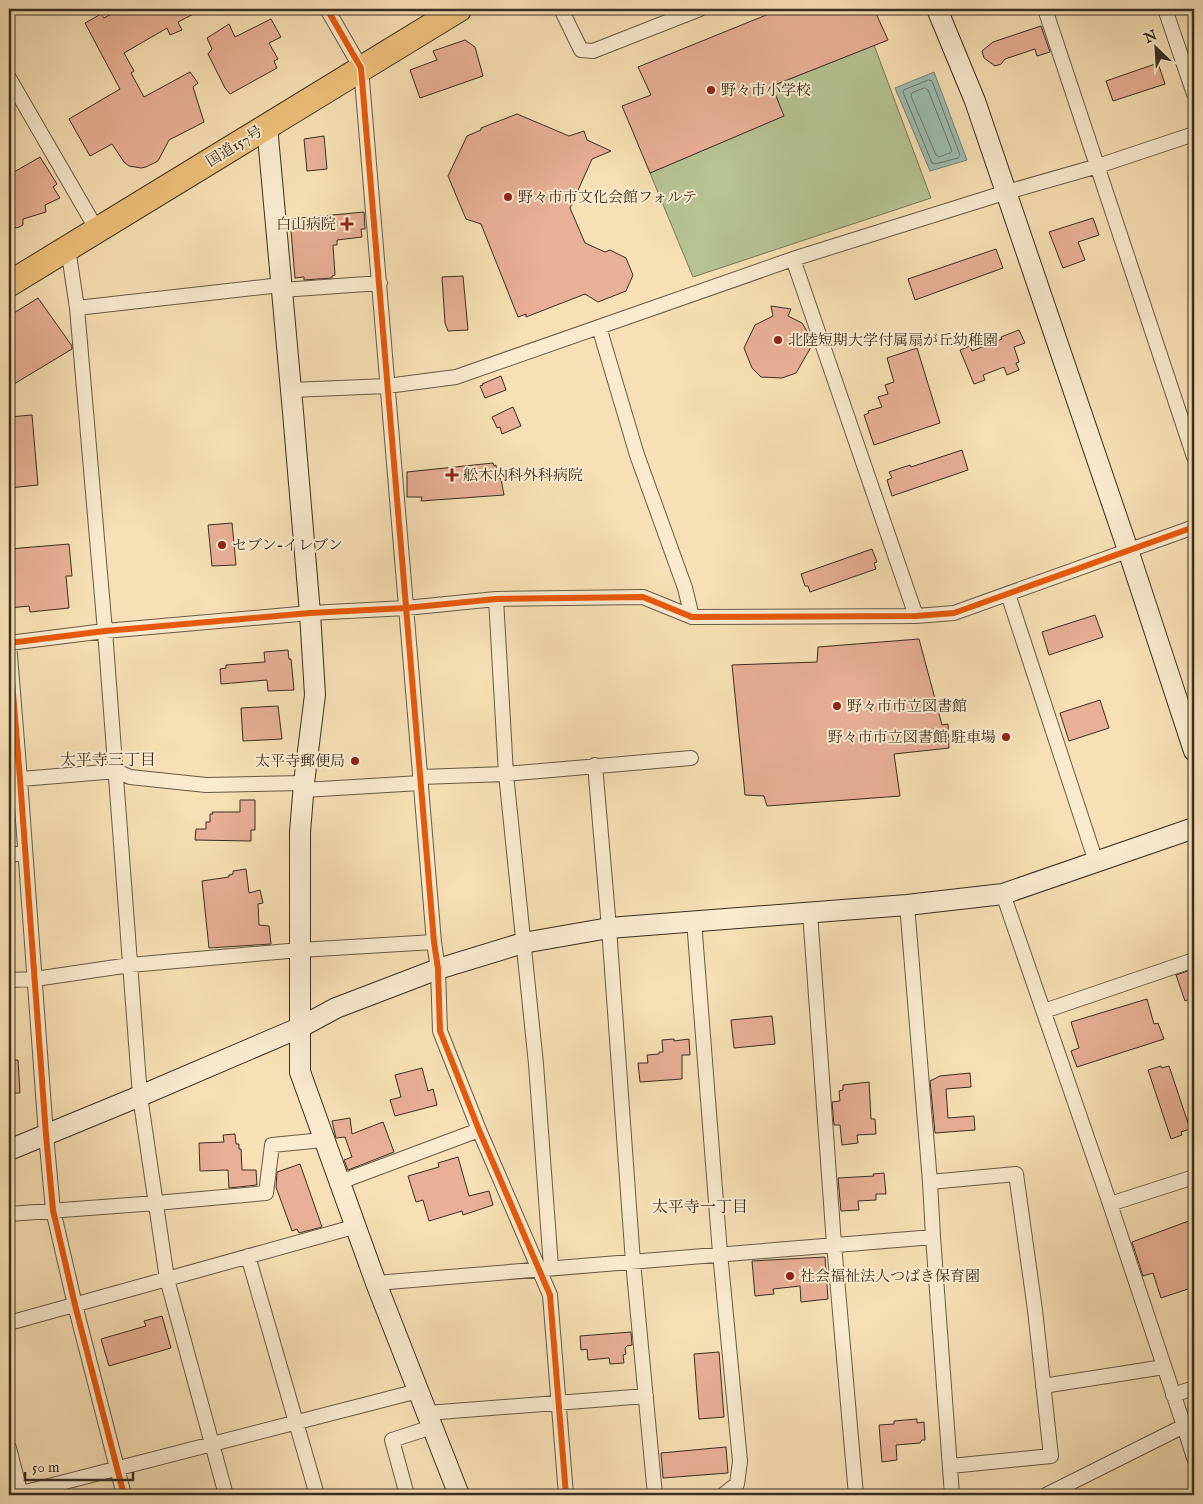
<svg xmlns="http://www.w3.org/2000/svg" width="1203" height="1504" viewBox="0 0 1203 1504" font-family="'IM FELL English','Noto Serif JP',serif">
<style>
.green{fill:#b6c392;stroke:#78785a}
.water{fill:#9dbdb1;stroke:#758477}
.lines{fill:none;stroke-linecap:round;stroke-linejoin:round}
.shore{stroke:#6c7669;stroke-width:1}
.building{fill:#e8b096;stroke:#3a2e21}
.street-casing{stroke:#695a46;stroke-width:16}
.secondary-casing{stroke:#3a2e21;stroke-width:22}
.highway-casing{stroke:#3a2e21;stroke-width:27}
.street{stroke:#faebcf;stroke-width:14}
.secondary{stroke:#faebcf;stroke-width:20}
.highway{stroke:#ecc07a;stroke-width:25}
.cycleway-casing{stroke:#faebcf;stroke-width:9}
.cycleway{stroke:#e8590c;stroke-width:6}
.poi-dot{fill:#8f2418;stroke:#faebcf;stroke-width:2}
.labels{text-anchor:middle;stroke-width:4;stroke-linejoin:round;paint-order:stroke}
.poi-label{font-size:15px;fill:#3a2e21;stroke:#faebcf;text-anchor:start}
.street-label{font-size:15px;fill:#3a2e21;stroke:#faebcf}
.neighbourhood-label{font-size:16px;fill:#3a2e21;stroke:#faebcf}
</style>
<rect width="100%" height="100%" fill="#f7e0b5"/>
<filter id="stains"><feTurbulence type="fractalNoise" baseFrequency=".004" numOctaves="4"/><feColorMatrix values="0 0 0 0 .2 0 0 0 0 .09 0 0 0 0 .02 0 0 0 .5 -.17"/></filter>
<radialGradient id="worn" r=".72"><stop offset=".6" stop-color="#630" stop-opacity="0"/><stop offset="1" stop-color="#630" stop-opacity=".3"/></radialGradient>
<path class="green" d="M874 45 931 198 693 277 650 173 783 116 772 86Z"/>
<path class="water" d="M934 72 967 160 930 171 895 88Z"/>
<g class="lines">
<path class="shore" d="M929 80 932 81 960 155 958 158 935 164 932 163 903 92 904 90Z
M925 88 928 90 952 151 950 153 939 157 936 155 911 96 912 93Z"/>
</g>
<path class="building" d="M120 9H203L178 22 182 30 170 35 167 28 124 53 134 71 131 73 144 97 190 72 198 83 193 87 204 122 169 140 158 161 146 167 141 168 129 166 124 162 112 144 90 156 69 119 120 89 85 23 101 14 104 18Z
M781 9H874L888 40 772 86 784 116 650 173 622 106 651 95 638 67Z
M271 19 281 37 269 43 278 59 274 61 277 68 230 94 225 88 208 54 212 49 207 38 229 24 235 37Z
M1041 26 1050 52 1037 56 1035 49 1005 59 1001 64 995 66 984 58 982 51 993 42Z
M465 40 475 47 483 76 420 98 410 70 437 60 433 51Z
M1158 63 1165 84 1113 101 1106 81Z
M517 114 569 136 584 131 587 140 611 151 592 159 570 208 585 243 605 252 610 250 626 258 633 275 626 291 598 302 585 294 526 317V314L518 317 481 224 466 219 448 176 467 136 481 130V128Z
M324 136 327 169 307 171 304 139Z
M40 157 57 184 53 187 60 198 45 205 46 212 23 219V225L17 228 9 225V175Z
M364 212 365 229H361L362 237 337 240V245H333L335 275 332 276V278L304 280V277L295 278 290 219Z
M1093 218 1099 235 1078 242 1085 260 1063 268 1049 232Z
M996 249 1003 268 915 300 908 279Z
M463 276 468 330 448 331 445 323 442 277Z
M38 298 72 346V349L9 387V316Z
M771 306 791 309 788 316 802 323 808 333 811 347 796 373 782 378 761 377 752 368 744 348 755 325 773 316Z
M1019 330 1025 343 1014 347 1019 362 1016 363 1019 370 1007 375 1004 367 983 375 985 380 974 384 960 350 970 346 972 351 1002 339 1001 337Z
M917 348 940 423 874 445 864 415 869 413 868 411 882 407 878 397 888 394 885 385 894 382 887 358Z
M501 376 506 390 485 398 480 386 483 385 482 384Z
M513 407 521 426 502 434 500 427 497 428 492 417Z
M32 415 38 485 9 488V417Z
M962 450 968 470 892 496 887 480 892 478 889 472 910 465 911 467Z
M493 463 494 466 496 465 497 477 501 479 504 495 421 501 422 497H407V472Z
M232 523 236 565 212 566 208 525Z
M69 544 72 576H66L69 608 30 612 29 606 9 608V549Z
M872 549 877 562 874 563 876 569 810 592 808 586H805L801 574Z
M1095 615 1103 637 1049 655 1042 632Z
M919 639 942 725 948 724 949 748 894 754 900 796 767 806 764 796 745 795 732 665 817 662 818 647Z
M288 650 289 659H291L294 690 268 691 267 680 221 684 220 669 226 668V665L265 662 264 652Z
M1100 700 1109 728 1069 741 1060 713Z
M278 706 282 739 243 741 241 708Z
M240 800H255V830H251V841L195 840 196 829H206V822H210V814H213L212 812H240Z
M246 869 249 893 260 890 263 903 258 904 259 925 269 926 271 944 209 948 202 881 229 877V875L233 874V871Z
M1191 970 1194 979V997L1185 1001 1176 975Z
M1147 999 1154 1024 1158 1023 1164 1039 1077 1067 1071 1051 1079 1048 1071 1022Z
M772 1016 775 1044 734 1048 731 1020Z
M674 1039V1041L689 1039 690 1055H682V1079L640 1082 638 1063H648L647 1055 659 1054V1052H663L662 1040Z
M9 1060H18L20 1093H9Z
M1161 1066 1162 1068 1169 1066 1190 1129 1181 1132 1182 1135 1171 1139 1148 1070Z
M422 1068 428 1091 433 1089 437 1105 395 1116 390 1100 401 1097 395 1075Z
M970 1073 971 1087 946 1089 948 1118 974 1116 975 1130 935 1133 930 1081 940 1076Z
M869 1082 871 1119H875L876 1134 857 1135 858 1143 842 1145 840 1125H834L832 1102 840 1101 839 1091 843 1090V1085Z
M350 1118 352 1134 383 1122 394 1152 348 1170 344 1160 352 1157 345 1137 336 1138 332 1121Z
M235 1134 236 1144H239V1149H241L242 1170H256L257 1185 229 1188 228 1170 200 1171 199 1143 224 1142 223 1135Z
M458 1157 469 1196 489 1191 493 1205 463 1215 462 1211 429 1221 423 1200 416 1202 408 1176 439 1167 438 1163Z
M300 1164 322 1227 299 1233 297 1229 292 1231 276 1187 277 1172Z
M884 1173 886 1194H876V1200L858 1201 859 1210 841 1211 838 1178 874 1176 873 1174Z
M1194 1219V1287L1161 1298 1153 1273 1143 1276 1132 1242Z
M825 1257 828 1299 801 1302 800 1286 773 1289 774 1294 755 1296 752 1261Z
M162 1316 171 1348 109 1366 101 1339 146 1326 144 1321Z
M631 1332 632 1345 627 1346 625 1348 626 1354 623 1355 624 1363 610 1364 609 1358 588 1360 587 1349 581 1350 580 1336Z
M719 1352 724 1417 699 1419 694 1354Z
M917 1419V1423L924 1422 925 1440H922L920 1443 896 1445 897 1460 882 1462 879 1425 894 1424V1421Z
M726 1447 728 1473 663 1478 661 1453Z"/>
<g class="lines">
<defs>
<path id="street" d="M327 9 361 68 434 942 438 969 440 1031 479 1130 550 1295 566 1495
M561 9 581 50 593 51 700 9
M1045 9 1194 457
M1165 9 1194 94
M9 10 10 9
M9 78 97 230
M68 248 77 308 105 631 140 1096 167 1279 226 1495
M793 259 916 616
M282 290 380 283
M77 308 281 285
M599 327 637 455 685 588 692 617
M291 390 387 386 456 377 793 259 1007 192 1098 166 1194 134
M1008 594 1096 862
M496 599 506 774 536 1064 551 1267
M595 765 609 928 633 1262 655 1495
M420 777 506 774 691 758
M9 780 117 771 130 777 206 785 304 783
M304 790 420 783
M9 855 25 853
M1003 894 1110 1204 1184 1426 1046 1495
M907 905 930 1182
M810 913 834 1244 856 1495
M694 921 720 1253 740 1461 737 1484 723 1495
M9 980 35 979 130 965 300 950 434 942
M1044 1011 1194 960
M340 1182 479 1130
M1110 1204 1194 1177
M9 1214 156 1203 266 1193 272 1145 323 1140
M933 1237 930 1182 1016 1174 1035 1310 1051 1456 951 1466
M248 1256 317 1495
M376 1283 933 1237 952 1495
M9 1323 357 1226
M1043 1386 1164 1367
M1173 1395 1194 1388
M427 1413 646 1396
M1184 1426 1194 1458
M9 1448 21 1495
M14 1495 418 1391
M124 1495 75 1305 53 1210 46 1135 20 779 9 643 105 631 310 613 406 608 496 599 643 597 692 617 916 616 954 613 1194 527
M407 1495 392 1440 432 1427"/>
<path id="secondary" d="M937 9 975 101 1128 550 1194 751
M267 126 293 412 310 613 315 695 304 783 300 832V1072L376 1283 459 1495
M9 1150 140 1096 299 1028 336 1008 438 969 523 943 609 928 907 905 1003 894 1194 828"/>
<path id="highway" d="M9 284 459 9"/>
</defs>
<use href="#street" class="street-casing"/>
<use href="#secondary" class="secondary-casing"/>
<use href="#highway" class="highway-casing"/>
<use href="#street" class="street"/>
<use href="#secondary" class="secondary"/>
<use href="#highway" class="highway"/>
<defs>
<path id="cycleway" d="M327 9 361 68 434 942 438 969 440 1031 479 1130 550 1295 566 1495
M124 1495 75 1305 53 1210 46 1135 20 779 9 643 105 631 310 613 406 608 496 599 643 597 692 617 916 616 954 613 1194 527"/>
</defs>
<use href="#cycleway" class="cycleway-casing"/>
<use href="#cycleway" class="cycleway"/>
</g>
<g class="poi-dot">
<circle cx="711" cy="90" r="5"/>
<circle cx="508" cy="197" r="5"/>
<path d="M344.5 216.5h5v5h5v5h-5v5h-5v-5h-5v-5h5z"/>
<circle cx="778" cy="340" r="5"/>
<path d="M449.5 467.5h5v5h5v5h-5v5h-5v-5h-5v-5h5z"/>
<circle cx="222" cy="545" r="5"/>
<circle cx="837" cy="706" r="5"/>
<circle cx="1006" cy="737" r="5"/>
<circle cx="355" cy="761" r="5"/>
<circle cx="790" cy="1276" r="5"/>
</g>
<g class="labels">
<g class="poi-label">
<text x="721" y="95">野々市小学校</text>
<text x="518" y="202">野々市市文化会館フォルテ</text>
<text x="336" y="229" text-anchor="end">白山病院</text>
<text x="788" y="345">北陸短期大学付属扇が丘幼稚園</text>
<text x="463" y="480">舩木内科外科病院</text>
<text x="232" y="550">セブン-イレブン</text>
<text x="847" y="711">野々市市立図書館</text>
<text x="996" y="742" text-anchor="end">野々市市立図書館 駐車場</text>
<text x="345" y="766" text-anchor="end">太平寺郵便局</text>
<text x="800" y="1281">社会福祉法人つばき保育園</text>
</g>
<g class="street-label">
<text transform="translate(234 146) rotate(-32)" y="5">国道157号</text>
</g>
<g class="neighbourhood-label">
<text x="108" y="765">太平寺三丁目</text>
<text x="700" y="1212">太平寺一丁目</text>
</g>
</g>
<rect width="1203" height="1504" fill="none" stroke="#f7e0b5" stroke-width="30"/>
<rect x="10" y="10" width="1183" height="1484" fill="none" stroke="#3a2e21" stroke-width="2.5"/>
<rect x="15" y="15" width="1173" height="1474" fill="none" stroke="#3a2e21"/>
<g transform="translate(1156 48) rotate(335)" stroke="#faebcf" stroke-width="4" paint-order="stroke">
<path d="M0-4L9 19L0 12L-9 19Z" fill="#3a2e21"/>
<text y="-8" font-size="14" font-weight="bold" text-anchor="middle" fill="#3a2e21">N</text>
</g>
<path d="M25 1472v8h108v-8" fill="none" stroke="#3a2e21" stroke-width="2.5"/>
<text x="32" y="1472" font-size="15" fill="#3a2e21" stroke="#faebcf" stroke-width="4" paint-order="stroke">50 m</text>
<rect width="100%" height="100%" filter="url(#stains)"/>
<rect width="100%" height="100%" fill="url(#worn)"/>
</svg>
